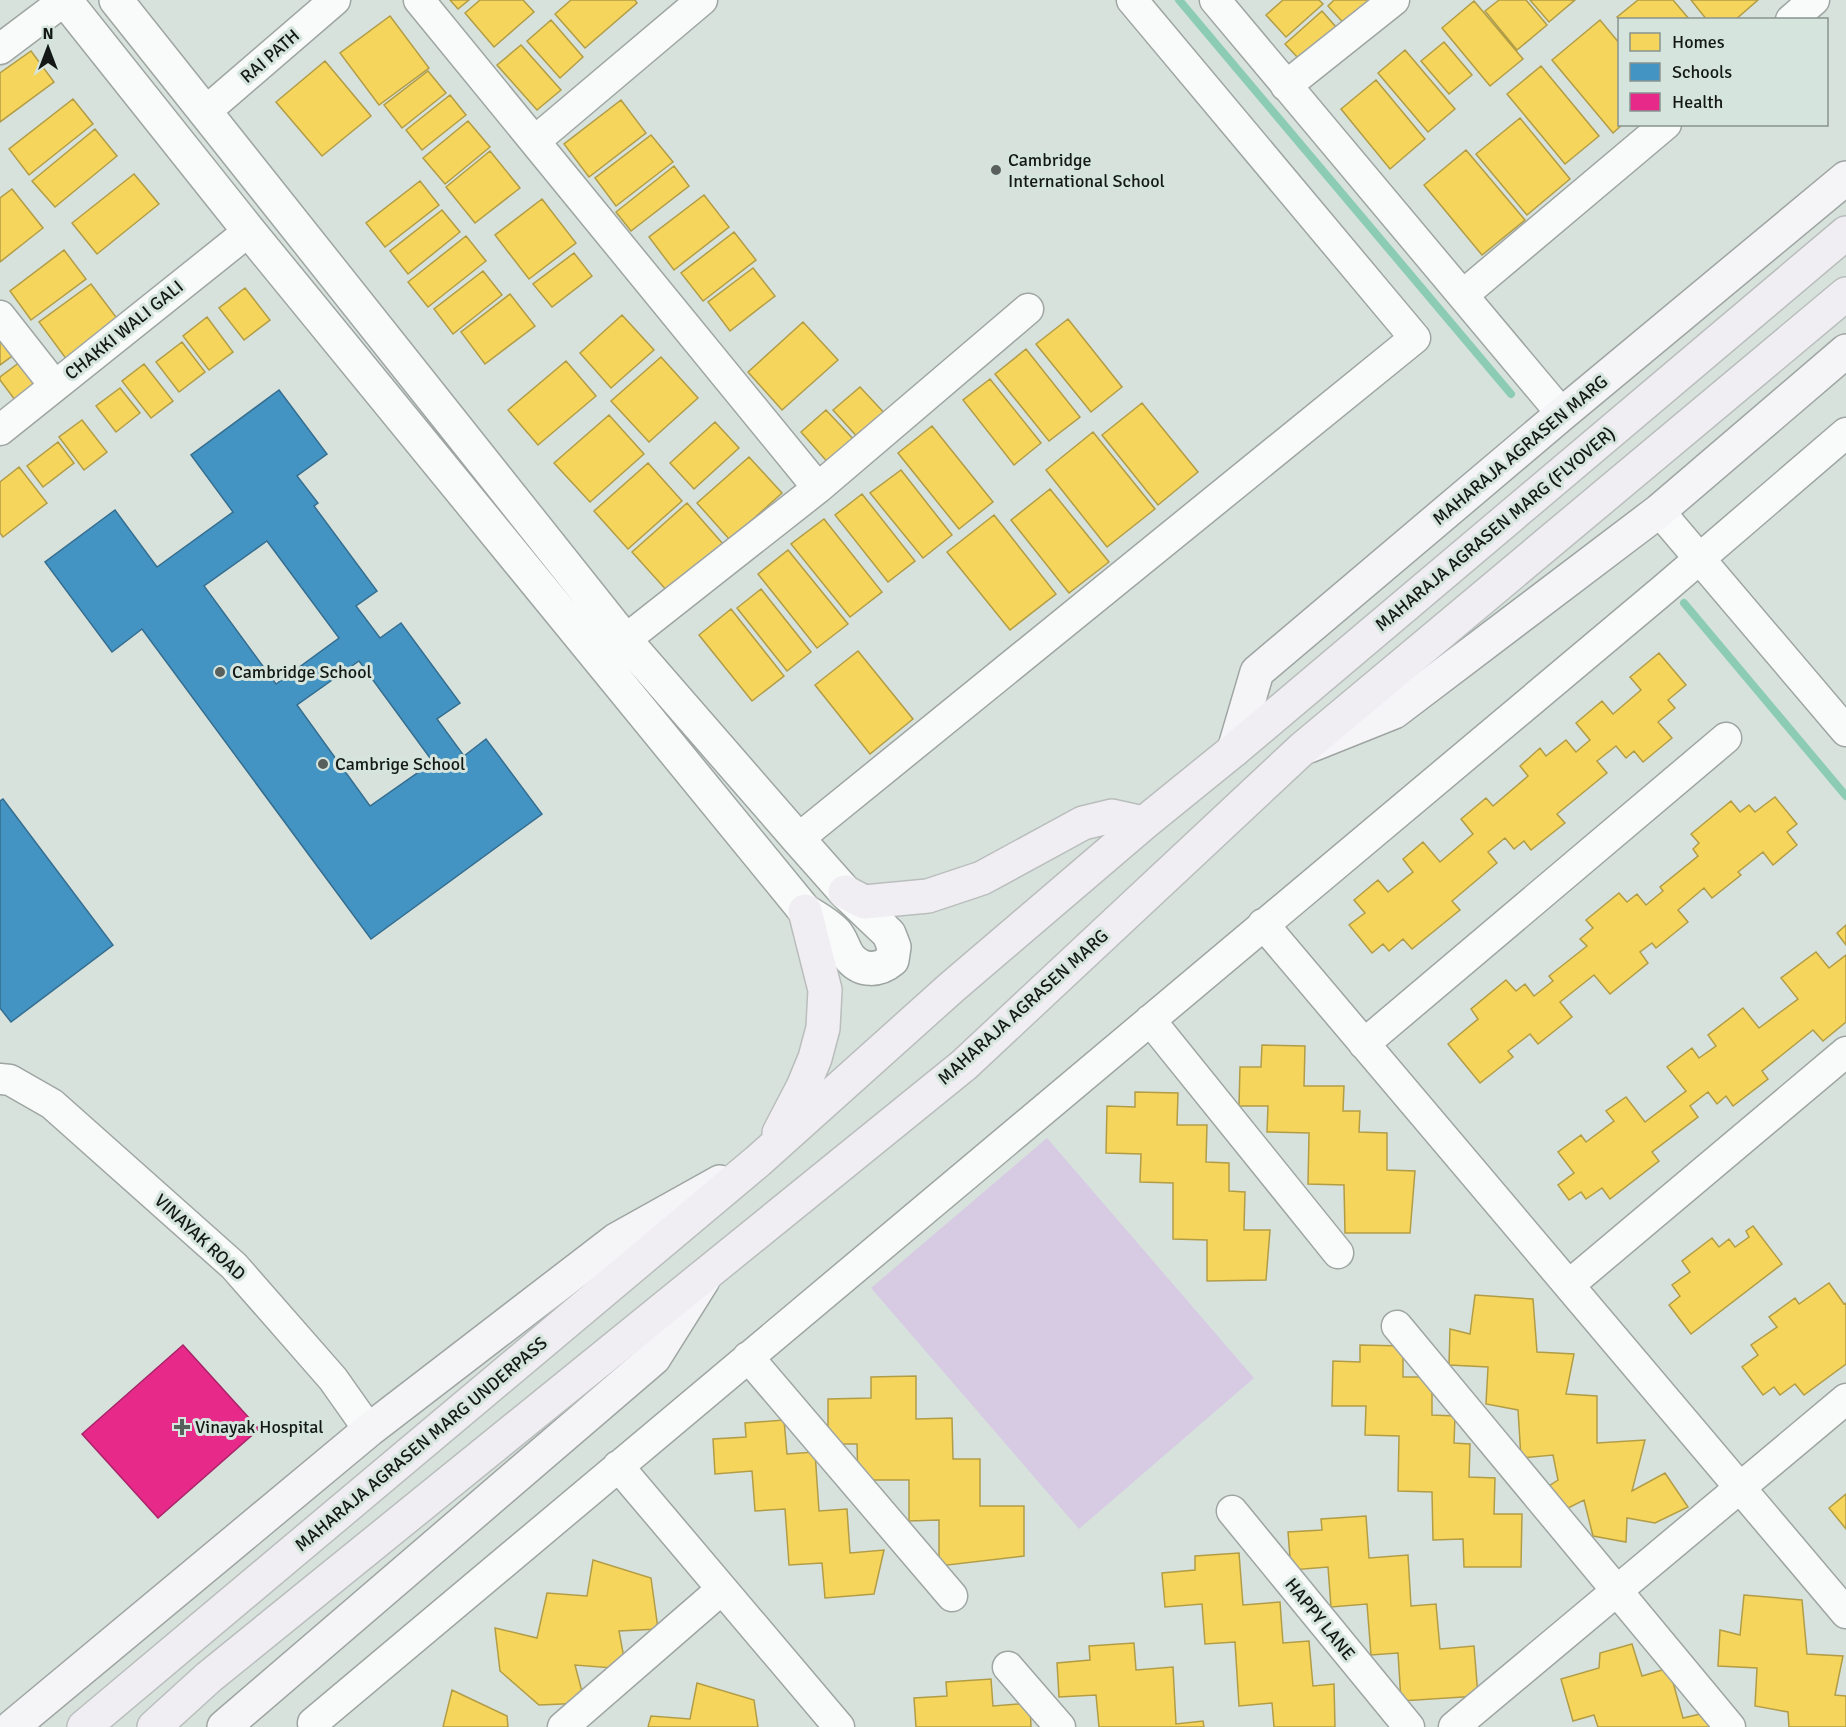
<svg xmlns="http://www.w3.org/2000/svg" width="1846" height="1727" viewBox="0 0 1846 1727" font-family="Signika,sans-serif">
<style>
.green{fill:#d6cbe2}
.homes{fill:#f6d55c;stroke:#b29d47;stroke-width:1.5}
.schools{fill:#4393c3;stroke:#356e8f;stroke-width:1.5;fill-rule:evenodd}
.health{fill:#e7298a;stroke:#a82468;stroke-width:1.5}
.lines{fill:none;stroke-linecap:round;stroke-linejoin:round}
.stream{stroke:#8cccb5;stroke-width:8}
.minor-casing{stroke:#9ea5a2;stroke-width:33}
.tertiary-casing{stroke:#9ea5a2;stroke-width:36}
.secondary-casing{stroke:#9ea5a2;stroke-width:36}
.primary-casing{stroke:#b9bebc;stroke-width:36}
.minor{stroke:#f9fbfa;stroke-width:30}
.tertiary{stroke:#f9fbfa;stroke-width:33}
.secondary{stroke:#f5f4f6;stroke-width:33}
.primary{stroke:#f0eef2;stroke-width:33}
.poi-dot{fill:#595f5c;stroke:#d5e5de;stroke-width:2}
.labels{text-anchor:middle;stroke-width:6;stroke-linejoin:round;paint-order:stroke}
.street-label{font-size:18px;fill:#141917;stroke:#d5e5de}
.poi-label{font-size:18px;fill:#141917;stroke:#d5e5de;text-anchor:start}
</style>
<rect width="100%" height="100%" fill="#d8e2dd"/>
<path class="green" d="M1047 1138 1254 1378 1079 1529 871 1288Z"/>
<path class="homes" d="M450 0H469L458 9Z
M480 0H523L534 12 494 47 465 13Z
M571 0H635L637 3 585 48 555 14Z
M1283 0H1319L1323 4 1286 37 1266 15Z
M1334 0H1382L1349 29 1328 6Z
M1499 0H1526L1547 25 1517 50 1485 11Z
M1530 0H1575L1549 22Z
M1638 0H1673L1690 20H1620L1617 17Z
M1691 0H1758L1735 20H1707Z
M1474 1 1523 59 1490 86 1442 28Z
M1322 11 1336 27 1299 59 1285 44Z
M390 16 429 68 379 105 340 53Z
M551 20 583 57 560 78 527 41Z
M1600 20 1620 44V124H1623L1613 133 1552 60Z
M1444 42 1472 75 1449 94 1421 61Z
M521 45 561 90 537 110 497 65Z
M1405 50 1455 109 1428 132 1378 73Z
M31 51 54 82 0 122V73Z
M325 61 371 116 322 156 276 102Z
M1541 66 1599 136 1565 164 1507 94Z
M428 71 446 93 402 128 384 105Z
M1376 80 1425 139 1390 169 1341 109Z
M450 95 466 115 422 150 406 130Z
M73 99 93 124 29 175 9 149Z
M621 100 646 133 589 177 564 144Z
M1520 118 1570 179 1527 215 1476 154Z
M468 121 490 147 445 184 423 158Z
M95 129 117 156 55 207 32 181Z
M651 135 673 162 616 206 595 178Z
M1466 150 1525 220 1482 255 1424 185Z
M490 151 520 188 475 223 446 187Z
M674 166 689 186 631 231 616 212Z
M134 174 159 204 97 254 72 223Z
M420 181 439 205 385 247 366 223Z
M12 189 43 228 0 262V198Z
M704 195 729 227 674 270 649 237Z
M542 199 576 243 529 279 495 235Z
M442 210 460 232 408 274 390 251Z
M734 232 756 260 703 301 681 273Z
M466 236 486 261 428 307 408 282Z
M64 250 86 279 31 320 10 291Z
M574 253 592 276 552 307 533 284Z
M753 268 775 296 730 331 708 302Z
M483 271 502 295 453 334 434 309Z
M91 284 119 321 67 360 39 322Z
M245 288 270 320 244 340 219 308Z
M510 294 535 326 485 364 461 332Z
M622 315 654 350 611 388 580 353Z
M207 317 233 352 209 370 183 336Z
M1068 319 1122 387 1091 412 1036 344Z
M803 322 838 360 782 410 748 372Z
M0 334 15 354 0 365Z
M182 342 205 372 179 392 156 362Z
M1026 349 1080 417 1049 441 995 374Z
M661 357 698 398 649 442 611 401Z
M566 361 596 396 538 445 508 410Z
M20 362 40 387 18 404 0 380V377Z
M144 364 173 401 151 418 122 381Z
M990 379 1041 443 1014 465 963 400Z
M860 387 888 417 861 441 833 410Z
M120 388 140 413 116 432 96 406Z
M1142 403 1198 472 1158 505 1102 435Z
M826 410 857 443 831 466 801 432Z
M609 415 644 454 590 502 554 463Z
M82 420 107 452 84 470 59 437Z
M715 422 739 448 694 489 670 463Z
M932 426 993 502 959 529 898 453Z
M1093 432 1155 509 1107 547 1046 470Z
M58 442 74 463 43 487 27 466Z
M749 457 782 493 730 540 697 503Z
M648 463 682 501 628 549 594 511Z
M19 467 47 503 3 537 0 533V482Z
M901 470 952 535 923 558 870 493Z
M1050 489 1109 562 1069 593 1011 520Z
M862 494 915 561 888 582 835 515Z
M687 503 723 544 669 593 632 552Z
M994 515 1056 594 1010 630 947 552Z
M824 519 882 592 850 617 791 544Z
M788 550 848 624 817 648 758 574Z
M761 589 811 652 787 671 737 608Z
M731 609 784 676 752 701 699 635Z
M858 651 913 719 870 754 815 685Z
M1659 653 1686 685 1668 700 1675 708 1658 722 1672 738 1643 762 1634 751 1626 758 1616 746 1597 761 1607 773 1557 814 1565 823 1531 850 1524 841 1514 849 1505 838 1488 852 1497 863 1452 901 1460 910 1412 949 1403 939 1389 951 1383 944 1372 953 1349 925 1365 913 1354 900 1378 880 1388 892 1413 872 1403 859 1423 842 1440 862 1473 834 1461 819 1486 798 1493 806 1528 776 1520 766 1540 748 1546 756 1566 740 1576 752 1590 740 1576 723 1602 701 1613 714 1641 690 1630 677Z
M1775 797 1797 824 1787 832 1797 845 1773 865 1763 852 1738 872 1741 875 1712 898 1704 888 1678 910 1688 922 1656 948 1652 943 1640 952 1648 963 1610 994 1594 975 1560 1002 1572 1017 1538 1044 1530 1034 1508 1051 1513 1057 1480 1083 1448 1044 1478 1019 1471 1009 1506 980 1516 991 1525 984 1534 996 1553 981 1549 976 1587 946 1580 939 1593 928 1586 920 1619 893 1627 902 1637 894 1646 905 1663 891 1660 887 1698 856 1693 849 1699 843 1691 834 1731 801 1740 812 1749 805 1755 812Z
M1846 925V945L1837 933Z
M1816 952 1829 968 1846 955V1022L1823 1041 1813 1030 1762 1071 1768 1079 1733 1106 1726 1096 1717 1104 1708 1092 1690 1106 1698 1117 1652 1152 1659 1161 1610 1199 1602 1188 1586 1199 1581 1192 1569 1200 1558 1185 1574 1173 1558 1152 1581 1135 1586 1142 1614 1121 1606 1111 1626 1097 1645 1122 1686 1091 1667 1067 1692 1048 1699 1058 1716 1046 1708 1035 1743 1008 1759 1028 1798 999 1781 978Z
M1262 1045 1305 1046 1304 1086H1344L1343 1111H1360L1359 1132 1387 1133V1170L1415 1171 1410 1233H1345L1344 1185 1308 1184 1309 1133 1267 1132 1268 1106H1239L1240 1067H1261Z
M1135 1092 1178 1093 1177 1125H1207L1206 1162 1229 1163V1191L1245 1192 1244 1230H1270L1266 1280 1207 1281V1240L1173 1239V1183L1140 1182 1141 1154 1106 1153 1107 1106 1135 1107Z
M1753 1226 1782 1264 1691 1334 1669 1305 1680 1296 1672 1285 1690 1272 1682 1261 1712 1238 1719 1247 1729 1239 1735 1247 1749 1237 1746 1231Z
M1829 1283 1844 1304 1846 1303V1364L1804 1395 1795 1384 1780 1395 1774 1387 1763 1395 1742 1367 1758 1355 1751 1345 1777 1327 1769 1317 1795 1298 1799 1304Z
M1475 1295 1533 1299 1537 1352 1574 1354 1566 1394 1597 1396V1443L1645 1440 1632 1491 1665 1473 1688 1507 1655 1523 1627 1518 1626 1542 1593 1536 1584 1500 1562 1511 1546 1488 1558 1480 1553 1455 1521 1458 1518 1410 1486 1404 1488 1367 1449 1365 1450 1329 1470 1334Z
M1360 1345 1403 1346V1377H1432V1415L1455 1416 1454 1443 1470 1444 1469 1477 1495 1478 1494 1514H1522L1521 1567H1464L1463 1539 1433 1540 1432 1492 1398 1491 1399 1436 1365 1435 1366 1406H1332L1333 1361 1360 1362Z
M916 1376V1419L952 1418 953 1459H980V1506H1024V1556L939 1566V1520L909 1521V1480H858L857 1444H828V1399L871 1398V1377Z
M784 1420 787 1454 815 1452 819 1511 847 1509 850 1553 884 1550 874 1594 825 1598 822 1563 789 1565 785 1509 755 1511 752 1471 715 1474 713 1439 746 1437 745 1423Z
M1846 1494V1529L1829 1508Z
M1366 1516 1369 1558 1408 1555 1411 1606 1436 1604 1440 1649 1474 1646 1478 1696 1401 1701 1398 1653 1371 1655 1367 1604 1331 1607 1328 1567 1291 1570 1288 1532 1322 1530 1321 1519Z
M1239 1553 1243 1605 1280 1602 1283 1643 1309 1641 1313 1686 1334 1684 1335 1727H1274L1272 1703 1239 1706 1235 1642 1205 1644 1202 1604 1165 1607 1162 1573 1195 1570V1556Z
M593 1560 651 1578 658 1629 619 1631 626 1669 575 1665 585 1703 539 1705 500 1671 495 1628 537 1638 547 1593 587 1596Z
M1744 1595 1802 1600 1807 1654 1843 1656 1835 1695 1846 1696V1727H1789L1788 1712 1755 1706 1757 1668 1718 1666 1720 1630 1740 1635Z
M1134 1643 1136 1670 1173 1667 1176 1724 1203 1721 1204 1727H1099L1096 1695 1059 1697 1057 1663 1090 1660 1089 1646Z
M1632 1644 1642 1676 1669 1668 1683 1718 1705 1713 1709 1727H1598L1594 1715 1573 1721 1561 1679 1599 1668 1600 1653Z
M991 1679 993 1706 1030 1703 1031 1727H916L914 1698 947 1696 946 1682Z
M697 1683 754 1700 758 1727H648L651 1716 690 1719Z
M452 1690 507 1716 508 1727H443Z"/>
<path class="schools" d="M279 390 327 454 297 476 318 503 314 506 377 591 356 606 380 638 401 623 460 703 437 719 464 756 486 739 542 814 371 939 142 629 112 652 45 562 115 510 157 567 233 512 191 455ZM267 541 339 638 276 684 204 586ZM359 661 433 762 370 806 297 705Z
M3 799 113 945 11 1022 0 1008V801Z"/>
<path class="health" d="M183 1345 259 1429 158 1518 82 1434Z"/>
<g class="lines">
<path class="stream" d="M1179 0 1511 394
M1684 603 1846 796"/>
<defs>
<path id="minor" d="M419 0 818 488
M1215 0 1562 414
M1791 20 1814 0
M0 49 65 0
M1286 86 1394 0
M205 112 335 0
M535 141 702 0
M1463 295 1666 124
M0 316 55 386
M0 430 249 231
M1659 511 1846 731
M625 640 818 488 1028 309
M798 839 1415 338 1132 0
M1263 924 1846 1613
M1150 1020 1338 1253
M1364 1044 1726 738
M0 1079 10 1080 52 1104 234 1266 333 1379 369 1430
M1569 1285 1846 1052
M1397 1326 1730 1727
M748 1357 952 1596
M618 1466 839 1727
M1232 1511 1409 1727
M1008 1667 1060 1727
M316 1727 313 1723 1663 590 1846 433
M563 1727 722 1589
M1454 1727 1846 1399"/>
<path id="tertiary" d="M65 0 249 231 805 911C815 917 828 924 836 933 842 940 844 951 850 958 862 972 879 971 892 960L894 947 889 934 845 892 798 839 625 640 116 0"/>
<path id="secondary" d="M1309 746 1394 712 1659 511 1846 351
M1234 750 1257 672 1562 414 1846 178
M12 1727 369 1430 616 1240 720 1182
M224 1727 654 1358 703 1280"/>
<path id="primary" d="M845 892 864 902 928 896 982 878 1083 823 1112 816 1144 823
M779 1133 803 1087 815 1058 823 1028 825 990 805 911
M84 1727 758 1161 952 987 1144 823 1234 750 1846 233
M154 1727 209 1677 964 1065 1302 749 1846 294"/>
</defs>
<use href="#minor" class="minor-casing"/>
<use href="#tertiary" class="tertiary-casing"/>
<use href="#secondary" class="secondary-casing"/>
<use href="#primary" class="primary-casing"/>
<use href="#minor" class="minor"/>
<use href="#tertiary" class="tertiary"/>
<use href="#secondary" class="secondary"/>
<use href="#primary" class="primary"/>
</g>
<g class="poi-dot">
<circle cx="996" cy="170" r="6"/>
<circle cx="220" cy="672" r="6"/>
<circle cx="323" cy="764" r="6"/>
<path d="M179 1418h6v6h6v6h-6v6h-6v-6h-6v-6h6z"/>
</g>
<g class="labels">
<g class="street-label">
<text transform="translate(270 56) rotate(-41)" y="6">RAI PATH</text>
<text transform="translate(124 330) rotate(-39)" y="6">CHAKKI WALI GALI</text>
<text transform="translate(1520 450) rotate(-40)" y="6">MAHARAJA AGRASEN MARG</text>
<text transform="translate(1495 529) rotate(-40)" y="6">MAHARAJA AGRASEN MARG (FLYOVER)</text>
<text transform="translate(1023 1007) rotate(-42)" y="6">MAHARAJA AGRASEN MARG</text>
<text transform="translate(200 1237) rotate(43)" y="6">VINAYAK ROAD</text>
<text transform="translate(421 1444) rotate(-40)" y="6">MAHARAJA AGRASEN MARG UNDERPASS</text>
<text transform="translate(1320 1619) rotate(51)" y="6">HAPPY LANE</text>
</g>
<g class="poi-label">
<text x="1008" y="166">Cambridge<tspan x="1008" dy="21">International School</tspan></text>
<text x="232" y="678">Cambridge School</text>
<text x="335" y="770">Cambrige School</text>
<text x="195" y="1433">Vinayak Hospital</text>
</g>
</g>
<rect x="1618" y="18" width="210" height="108" fill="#d5e5de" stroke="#88938e" stroke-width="1.5"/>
<rect x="1630" y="33" width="30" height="18" fill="#f6d55c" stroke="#88938e" stroke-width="1.5"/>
<text x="1672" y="48" font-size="18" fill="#141917">Homes</text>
<rect x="1630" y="63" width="30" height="18" fill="#4393c3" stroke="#88938e" stroke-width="1.5"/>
<text x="1672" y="78" font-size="18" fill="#141917">Schools</text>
<rect x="1630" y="93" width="30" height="18" fill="#e7298a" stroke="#88938e" stroke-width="1.5"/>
<text x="1672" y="108" font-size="18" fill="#141917">Health</text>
<g transform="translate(48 48)" stroke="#d5e5de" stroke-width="4.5" paint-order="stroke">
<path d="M0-4.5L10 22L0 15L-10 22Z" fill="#141917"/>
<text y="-9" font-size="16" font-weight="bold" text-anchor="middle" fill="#141917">N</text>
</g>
</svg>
